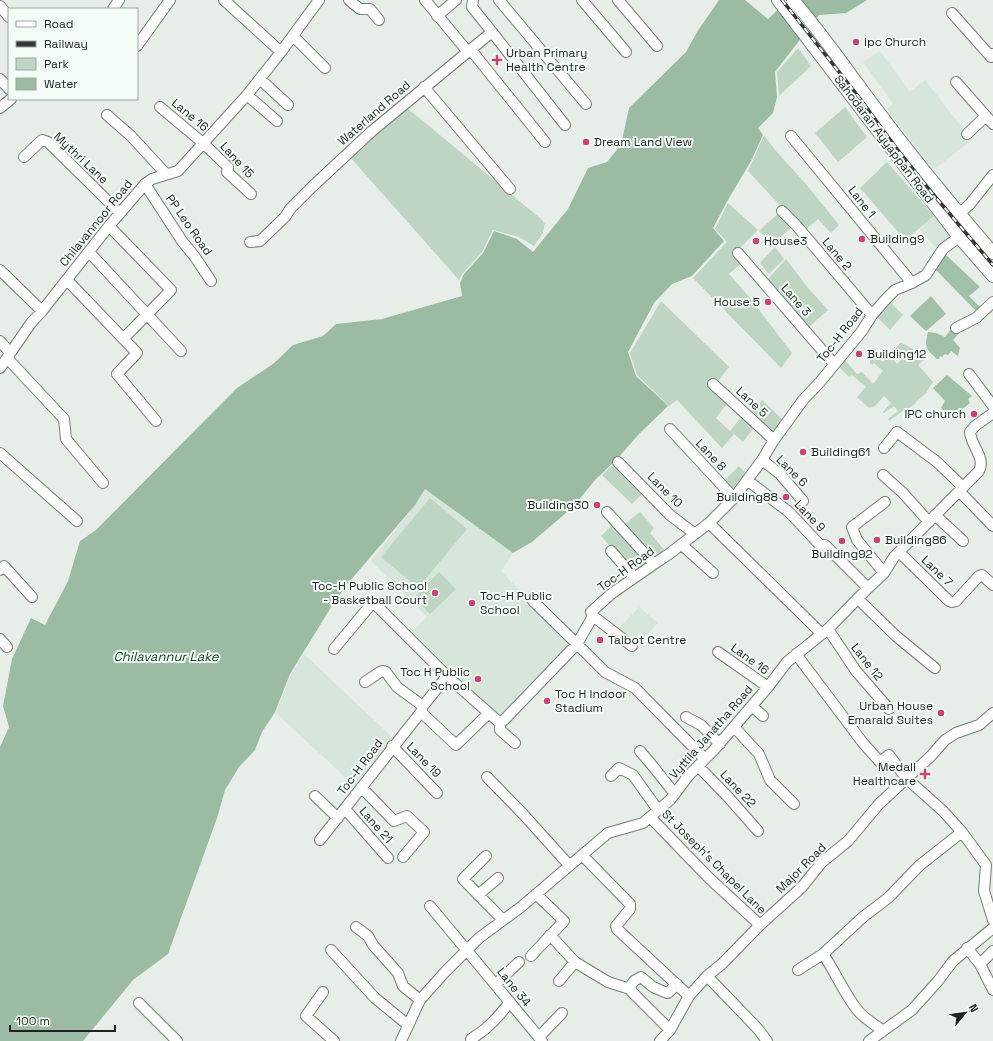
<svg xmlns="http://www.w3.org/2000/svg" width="993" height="1041" viewBox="0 0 993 1041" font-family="'Space Grotesk',sans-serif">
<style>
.built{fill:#d7e6da}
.green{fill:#bed5c3}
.forest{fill:#a0c1a7}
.water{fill:#9bbca2}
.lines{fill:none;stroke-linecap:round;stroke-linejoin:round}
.minor-casing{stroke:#767d77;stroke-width:12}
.major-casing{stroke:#767d77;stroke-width:14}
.minor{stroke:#fff;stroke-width:10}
.major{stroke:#fff;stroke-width:12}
.rail-casing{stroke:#353835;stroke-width:3.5}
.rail{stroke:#f3fcf5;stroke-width:2;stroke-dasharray:6;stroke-linecap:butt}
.poi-dot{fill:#cd4276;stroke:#f3fcf5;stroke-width:1.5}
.labels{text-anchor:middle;stroke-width:4;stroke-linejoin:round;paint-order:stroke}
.poi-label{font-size:12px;fill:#1f221f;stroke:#f3fcf5;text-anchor:start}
.street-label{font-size:12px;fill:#1f221f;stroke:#f3fcf5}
.water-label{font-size:13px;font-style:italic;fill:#0d4321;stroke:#f3fcf5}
</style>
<rect width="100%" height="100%" fill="#e6eee7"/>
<path class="built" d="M880 51 910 92 925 80 972 140 933 170 887 109 893 104 863 62Z
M934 216 953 237 938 250 919 229Z
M425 489 513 553 501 571 526 597 573 642 554 664 498 719 410 633 427 617 371 561 415 505Z
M639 607 658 623 637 645 616 631Z
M304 654 394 739 357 788 276 713 291 674Z"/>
<path class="green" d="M798 48 811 66 779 96 777 72Z
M406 107 541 219 545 224 543 233 534 246 519 237 493 230 482 252 463 273 459 280 349 156Z
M845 107 867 137 838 162 815 133Z
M764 135 775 150 806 184 839 225 831 233 818 219 804 231 748 171Z
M887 162 934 216 905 240 860 188Z
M728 203 758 230 735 253 743 262 729 274 750 298 792 353 781 368 693 278 727 242 715 229Z
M780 212 793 226 772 245 759 231Z
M775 247 784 259 769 274 760 263Z
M786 259 808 288 811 291 828 310 809 327 768 279Z
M888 300 903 315 890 330 876 316Z
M661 301 729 367 716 384 728 402 716 418 730 431 743 415 755 426 743 442 734 434 722 448 677 400 669 406 637 375 630 353Z
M900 343C911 345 914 353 924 356V360L918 365 933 382 926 393 917 401 915 404 908 409 910 415 904 410 889 421 888 419 898 411 894 406 884 413H882L891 403 884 396 875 406 869 408 857 397 866 387 852 375 849 377 839 367 844 359 857 374 862 372 873 384 883 371 874 363 872 365 870 363V359L864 348 883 362 893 351 897 355 893 359 897 364 903 358 895 349Z
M762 400 783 420 775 433 772 434 749 415Z
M615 462 644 492 632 504 602 475Z
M739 466 748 476 736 492 723 482Z
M430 498 467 529 418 588 381 557Z
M640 512 654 528 650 533 667 553 654 560 623 526Z
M614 523 650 562 634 573 601 536Z
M439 572 456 589 430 614 414 598Z"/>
<path class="forest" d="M945 254 980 287 969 296 981 308 977 312 935 269Z
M931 296 946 314 926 331 910 316Z
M952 328 961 331 953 340 960 348 958 356 951 351 948 355 945 354 942 357 940 356 939 359H937C926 349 924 347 928 332L936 333 945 337Z
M947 375 972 396 968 399 970 403 951 418 941 408 945 401 933 388Z"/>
<path class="water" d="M719 0H745L768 19 788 0H867L846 13 819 15 775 72 777 97 773 113 758 128 763 135 751 161 729 198 713 228 724 241 692 276 672 284 654 303 628 352 636 376 663 401 668 406 639 434 618 458 595 480 573 507 532 542 513 553 425 489 415 505 349 582 333 604 290 674 275 712 262 732 255 750 239 767 225 790 217 818 168 954 133 980 83 1041H0V747L9 727 3 706 12 659 31 618 45 625 68 581 80 541 96 530 237 388 273 364 293 345 323 336 336 324 382 319 462 296 460 283 464 274 483 253 494 231 517 239 533 252 568 209 588 168 607 162 621 145 629 108 686 52 697 32Z"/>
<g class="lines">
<defs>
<path id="minor" d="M224 0 281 52
M349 0 360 9H370L379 20
M425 0 468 52
M499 0 586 104
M582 0 626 52
M618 0 657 46
M0 6 9 17
M113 9 119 0
M952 13 991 57 993 54
M437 16 456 0
M492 32 565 125
M293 36 325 68
M137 46 170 0
M471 50 545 142
M0 79 9 89
M260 79 288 105
M956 82 993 124
M424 87 510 189
M247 95 277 121
M160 107 203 143 228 167 227 172 251 194
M0 108 11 99
M107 115 131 136 166 174
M967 134 986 116
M791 136 912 283
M24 157 42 140 48 142 120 213
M145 184 182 241 195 257 211 281
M782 211 796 225 872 315
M959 214 970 204 993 175
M109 226 171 290 123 339
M250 242 260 241 285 217 290 209 313 186 372 131 492 32 472 7 473 0
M89 252 181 351
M738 253 834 364
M0 270 42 311
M67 280 137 353 117 374 156 421
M956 328 976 318 993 302
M0 341 10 353
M7 358 64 419 66 439 103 483
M0 368 31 323 42 311 109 226 145 184 152 179 178 171 247 95 281 52 319 0
M969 374 993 406
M713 384 774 440
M670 429 734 498
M884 448 897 432 937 462 963 487
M0 453 77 521
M762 460 780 474 803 501
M618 462 670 515 695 534
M883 475 903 493 929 522
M747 480 789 512 820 545H825L868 588
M959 491 993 526
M607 512 654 564
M935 515 963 541
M709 523 822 634
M682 545 713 573
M611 551 634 577
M899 552 949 601 952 602 956 601 979 576 982 575 993 585
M0 570 4 566 32 597
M884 573 857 540 852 527 885 502
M858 599 896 636 935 668
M533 601 577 644 605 672 635 688 705 759
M593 616 632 646
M828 629 856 671 889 709
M0 639 7 647
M334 649 373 602 447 676
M718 652 768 687
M796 654 863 743 880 762 889 755 906 778 943 811 962 832 986 865 984 891 993 920
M365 682 380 672 383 671 386 672 397 687 423 706
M752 706 763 716
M421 712 456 745 489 713
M686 717 701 725 720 744
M500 723V730L515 743
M734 727 759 754 770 780 794 804
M392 746 437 793
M640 751 651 764 675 794
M698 766 729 798 758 831
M611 776 619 768 633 775 658 810
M487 777 523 814 569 865
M362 788 394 821 407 816 424 832 403 857
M315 796 338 818
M345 809 388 858
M650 817 709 878 760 925
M320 840 421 712 423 706 447 676 500 723 505 719 577 644 593 616 591 612 611 594 654 564 669 554 709 523 734 498 762 460 774 440 803 400 820 382 862 331 872 315 886 299 895 290 912 283 926 275 943 249 959 237
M582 855 630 904V909L616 926 617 929 689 996
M486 856 463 879 503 920
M478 895 498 878
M430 906 542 1041
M356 927 368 936 373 945 398 973 403 986 420 1000
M550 935 575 962 608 982 630 989
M967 948 980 964
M331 950 375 998 408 1025
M993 951 980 964 993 990
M823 954C836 973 844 994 859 1012 865 1019 876 1025 883 1031
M531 956 564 921 536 894
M798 970 823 954 863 917 888 898 920 865 962 832
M707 976 758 1029 767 1041
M559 981 575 962
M496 984 519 962
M323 992 306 1016 334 1041
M139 1003 177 1041
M670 1030 631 991 630 987 634 981 641 977 653 987 667 993H668L677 984
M539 1037 562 1013
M471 1039C488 1029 498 1017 510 1002
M401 1041 420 1000 445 972 479 938 521 907 608 833 643 823 670 800 689 775 714 750 768 687 787 662 828 629 868 588 884 573 894 557 979 471C986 458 971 446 970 432L975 426 993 413
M660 1041 670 1030 689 996 707 976 722 964 760 925 802 887 822 862 848 841 879 804 931 756 945 740 956 733 979 725 993 713
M869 1041 912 1010 938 981 953 961 993 928"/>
<path id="major" d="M778 0 959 237 993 276
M793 0C824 36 851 76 880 114 916 162 954 208 993 253"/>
</defs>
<use href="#minor" class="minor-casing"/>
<use href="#major" class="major-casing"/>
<use href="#minor" class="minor"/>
<use href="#major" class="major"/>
<defs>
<path id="rail" d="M782 0 858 96 897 149 932 193 993 265"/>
</defs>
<use href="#rail" class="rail-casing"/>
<use href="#rail" class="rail"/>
</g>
<g class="poi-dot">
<circle cx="856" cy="42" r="4"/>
<path d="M495 54h4v4h4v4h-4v4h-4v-4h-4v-4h4z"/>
<circle cx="586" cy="142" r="4"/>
<circle cx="862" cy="239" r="4"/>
<circle cx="756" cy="241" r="4"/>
<circle cx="768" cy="302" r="4"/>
<circle cx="859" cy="354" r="4"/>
<circle cx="974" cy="414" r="4"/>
<circle cx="803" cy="452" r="4"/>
<circle cx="786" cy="497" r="4"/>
<circle cx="597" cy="505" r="4"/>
<circle cx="877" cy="540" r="4"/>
<circle cx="842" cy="541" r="4"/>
<circle cx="435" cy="593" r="4"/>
<circle cx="472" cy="603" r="4"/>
<circle cx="600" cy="640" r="4"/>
<circle cx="478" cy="679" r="4"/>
<circle cx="547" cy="701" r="4"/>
<circle cx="941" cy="713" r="4"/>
<path d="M923 768h4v4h4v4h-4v4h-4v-4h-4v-4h4z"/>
</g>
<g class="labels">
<g class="poi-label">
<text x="864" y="46">Ipc Church</text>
<text x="506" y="57">Urban Primary<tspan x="506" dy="14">Health Centre</tspan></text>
<text x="594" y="146">Dream Land View</text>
<text x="870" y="243">Building9</text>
<text x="764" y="245">House3</text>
<text x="760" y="306" text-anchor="end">House 5</text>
<text x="867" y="358">Building12</text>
<text x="966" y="418" text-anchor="end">IPC church</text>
<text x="811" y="456">Building61</text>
<text x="778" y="501" text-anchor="end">Building88</text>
<text x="589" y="509" text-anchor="end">Building30</text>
<text x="885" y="544">Building86</text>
<text x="842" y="558" text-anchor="middle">Building92</text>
<text x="427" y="590" text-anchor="end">Toc-H Public School<tspan x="427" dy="14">- Basketball Court</tspan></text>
<text x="480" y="600">Toc-H Public<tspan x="480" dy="14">School</tspan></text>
<text x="608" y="644">Talbot Centre</text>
<text x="470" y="676" text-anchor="end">Toc H Public<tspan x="470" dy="14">School</tspan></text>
<text x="555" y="698">Toc H Indoor<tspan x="555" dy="14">Stadium</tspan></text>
<text x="933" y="710" text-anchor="end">Urban House<tspan x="933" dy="14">Emarald Suites</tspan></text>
<text x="916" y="771" text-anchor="end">Medall<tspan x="916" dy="14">Healthcare</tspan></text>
</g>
<g class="street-label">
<text transform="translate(374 113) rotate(-41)" y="4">Waterland Road</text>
<text transform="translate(190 115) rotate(40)" y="4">Lane 16</text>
<text transform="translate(884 139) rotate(53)" y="4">Sahodaran Ayyappan Road</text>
<text transform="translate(81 158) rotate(43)" y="4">Mythri Lane</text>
<text transform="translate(237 160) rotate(48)" y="4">Lane 15</text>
<text transform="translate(862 202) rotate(52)" y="4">Lane 1</text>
<text transform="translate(96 223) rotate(-51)" y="4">Chilavannoor Road</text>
<text transform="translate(189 225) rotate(55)" y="4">PP Leo Road</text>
<text transform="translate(837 254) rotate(50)" y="4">Lane 2</text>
<text transform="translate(796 300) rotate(49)" y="4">Lane 3</text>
<text transform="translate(840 335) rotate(-52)" y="4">Toc-H Road</text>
<text transform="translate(752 402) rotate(43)" y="4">Lane 5</text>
<text transform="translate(711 455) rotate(47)" y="4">Lane 8</text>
<text transform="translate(792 471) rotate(45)" y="4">Lane 6</text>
<text transform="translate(665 490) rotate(45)" y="4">Lane 10</text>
<text transform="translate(810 516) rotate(46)" y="4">Lane 9</text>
<text transform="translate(626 569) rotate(-36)" y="4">Toc-H Road</text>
<text transform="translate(937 571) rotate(44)" y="4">Lane 7</text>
<text transform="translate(750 659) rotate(36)" y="4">Lane 16</text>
<text transform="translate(867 662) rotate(52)" y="4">Lane 12</text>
<text transform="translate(711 732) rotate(-49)" y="4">Vyttila Janatha Road</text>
<text transform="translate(424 760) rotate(46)" y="4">Lane 19</text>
<text transform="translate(360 767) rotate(-53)" y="4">Toc-H Road</text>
<text transform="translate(738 789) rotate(47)" y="4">Lane 22</text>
<text transform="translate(376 825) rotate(49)" y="4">Lane 21</text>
<text transform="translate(714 862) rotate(45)" y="4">St Joseph's Chapel Lane</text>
<text transform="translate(801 868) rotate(-45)" y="4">Major Road</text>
<text transform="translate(514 987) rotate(51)" y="4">Lane 34</text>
</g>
<g class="water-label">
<text x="166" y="661">Chilavannur Lake</text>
</g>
</g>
<rect x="8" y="8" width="130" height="92" fill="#f3fcf5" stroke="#9ea59f"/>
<rect x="16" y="21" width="20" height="6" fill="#ffffff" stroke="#9ea59f"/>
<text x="44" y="28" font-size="12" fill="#1f221f">Road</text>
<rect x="16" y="41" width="20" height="6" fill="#353835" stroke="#9ea59f"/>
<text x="44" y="48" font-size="12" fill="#1f221f">Railway</text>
<rect x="16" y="58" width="20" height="12" fill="#bed5c3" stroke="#9ea59f"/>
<text x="44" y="68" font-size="12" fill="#1f221f">Park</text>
<rect x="16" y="78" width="20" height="12" fill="#9bbca2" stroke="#9ea59f"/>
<text x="44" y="88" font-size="12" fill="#1f221f">Water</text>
<g transform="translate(965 1013) rotate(61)" stroke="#f3fcf5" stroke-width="3" paint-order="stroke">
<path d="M0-3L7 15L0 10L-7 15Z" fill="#1f221f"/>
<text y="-6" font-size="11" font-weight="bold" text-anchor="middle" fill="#1f221f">N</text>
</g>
<path d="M10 1025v6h105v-6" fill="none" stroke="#1f221f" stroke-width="2"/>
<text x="16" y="1025" font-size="12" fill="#1f221f" stroke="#f3fcf5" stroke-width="3" paint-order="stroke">100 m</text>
</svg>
